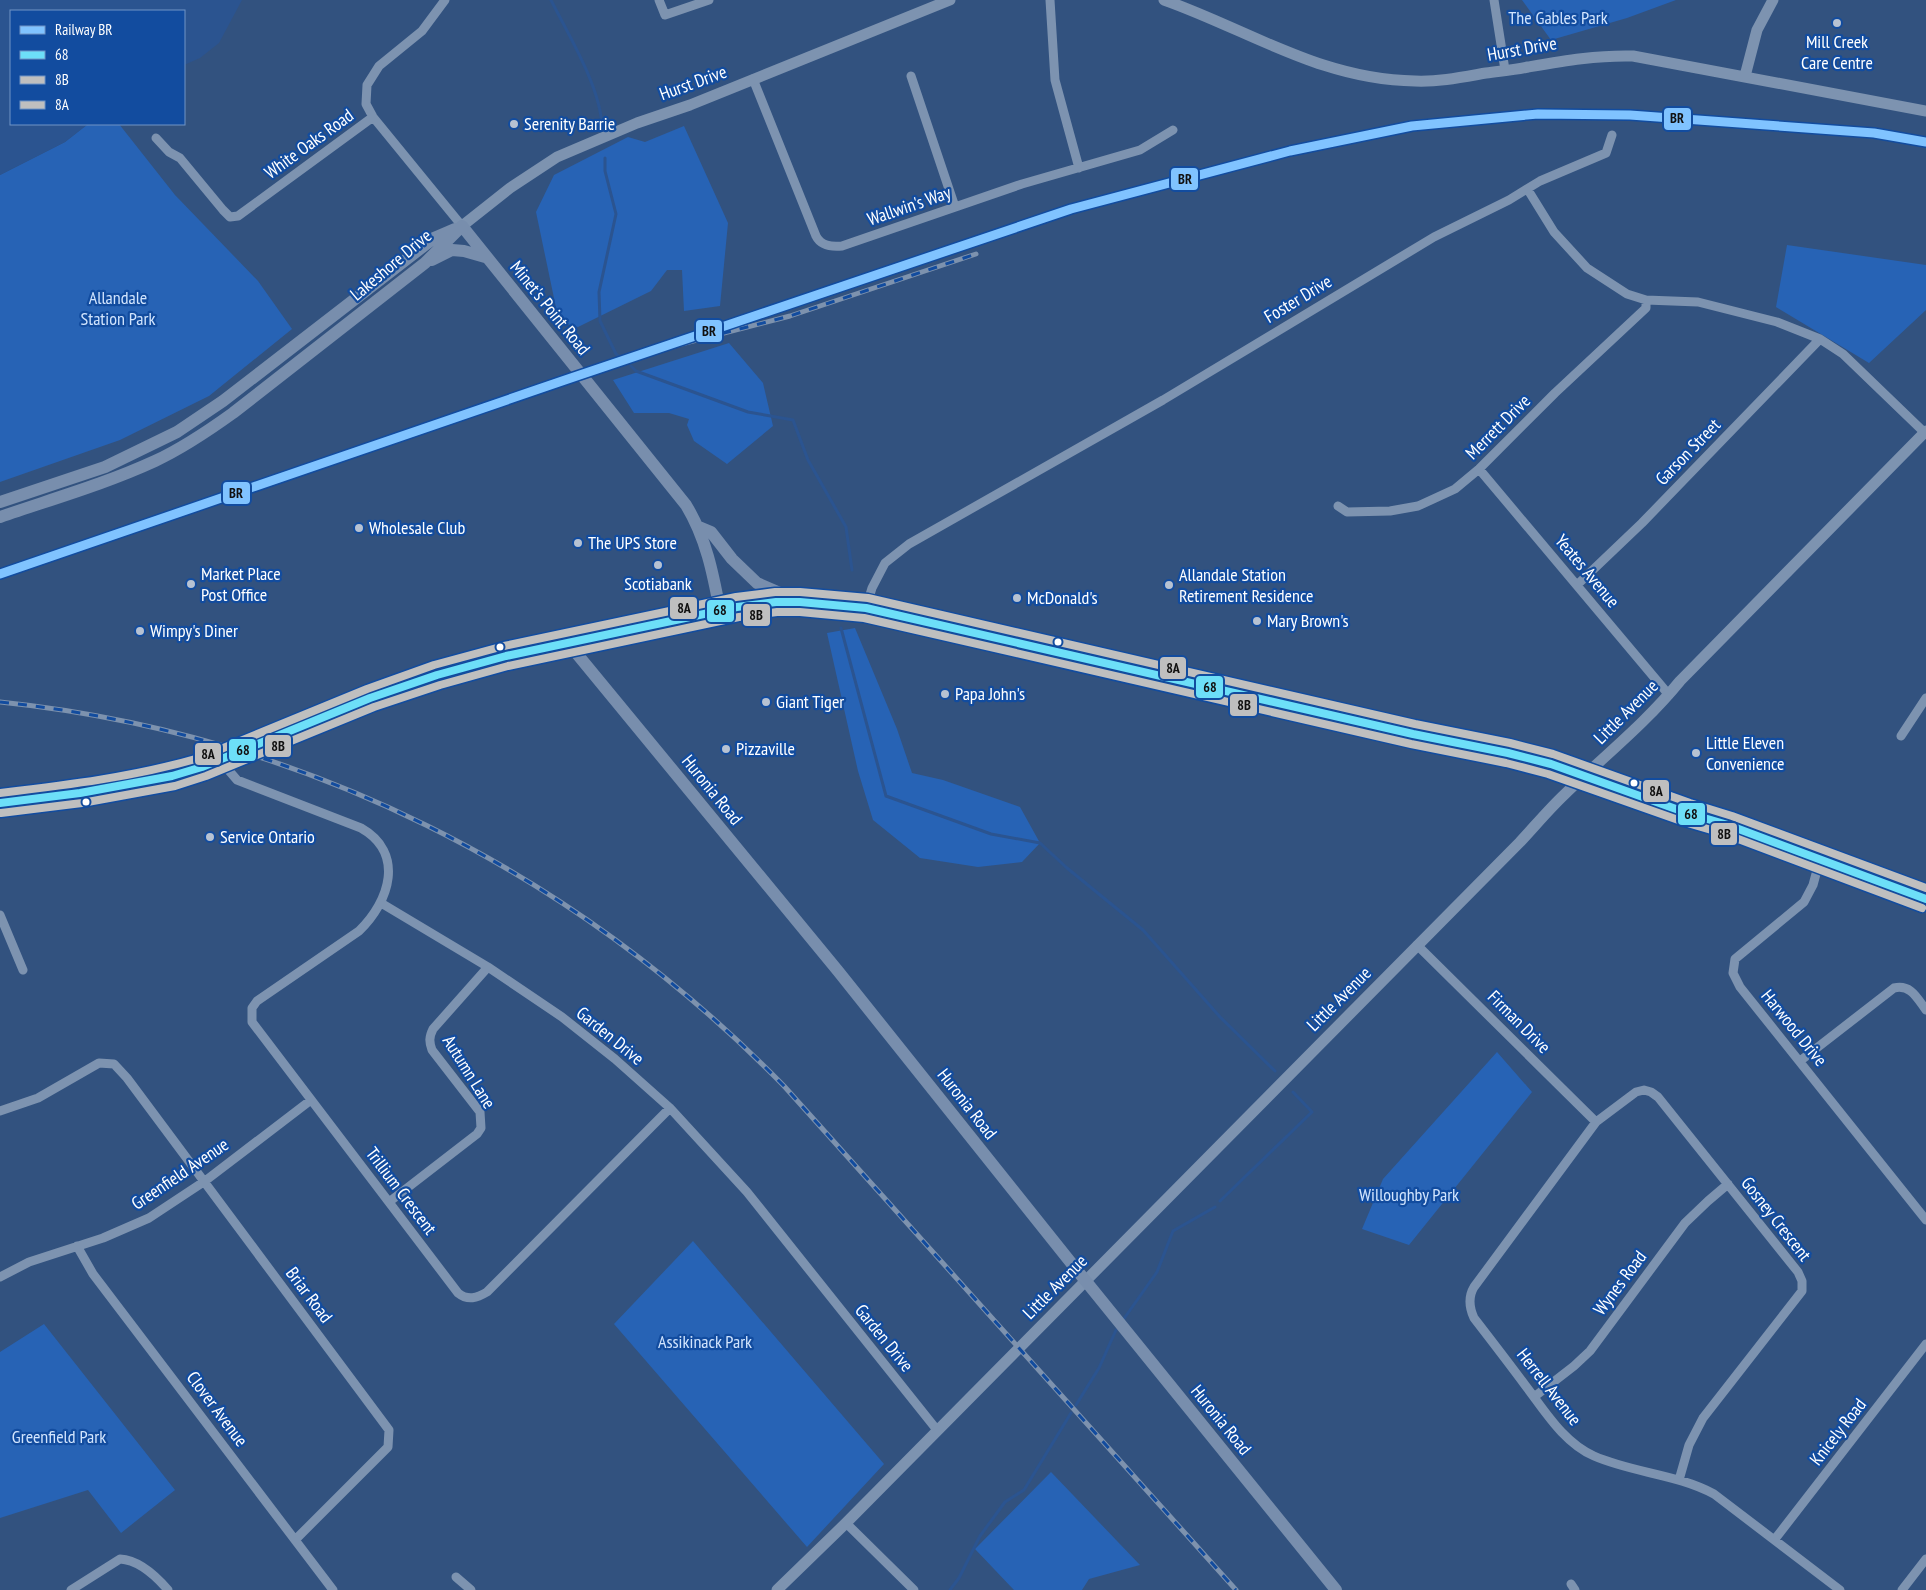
<svg xmlns="http://www.w3.org/2000/svg" width="1926" height="1590" viewBox="0 0 1926 1590" font-family="'PT Sans Narrow',sans-serif">
<style>
.green{fill:#2763b5}
.water{fill:#2b5490}
.lines{fill:none;stroke-linecap:round;stroke-linejoin:round}
.stream{stroke:#2b5490;stroke-width:3}
.minor{stroke:#7d93b0;stroke-width:9}
.tertiary{stroke:#7d93b0;stroke-width:11}
.secondary{stroke:#788ead;stroke-width:12}
.primary{stroke:#7d92ae;stroke-width:14}
.rail-casing{stroke:#7d92ae;stroke-width:5}
.rail{stroke:#124c9f;stroke-width:3;stroke-dasharray:9;stroke-linecap:butt}
.bus-1-casing{stroke:#124c9f;stroke-width:11}
.bus-2-casing{stroke:#124c9f;stroke-width:11}
.bus-3-casing{stroke:#124c9f;stroke-width:11}
.bus-1{stroke:#6ddff8;stroke-width:8}
.bus-2{stroke:#bfbfbf;stroke-width:8}
.bus-3{stroke:#bfbfbf;stroke-width:8}
.rail-1-casing{stroke:#124c9f;stroke-width:12}
.rail-1{stroke:#80c3ff;stroke-width:9}
.poi-dot{fill:#b7c2d2;stroke:#124c9f;stroke-width:2}
.bus-dot{fill:#fff;stroke:#124c9f;stroke-width:2}
.labels{text-anchor:middle;stroke-width:4.5;stroke-linejoin:round;paint-order:stroke}
.park-label{font-size:18px;fill:#d2e5fe;stroke:#124c9f}
.poi-label{font-size:18px;fill:#fff;stroke:#124c9f;text-anchor:start}
.street-label{font-size:18px;fill:#fff;stroke:#124c9f}
.line-badge{stroke:#124c9f;stroke-width:2}
.pale-badge-label{font-size:14px;text-anchor:middle;font-weight:bold;fill:#111}
</style>
<rect width="100%" height="100%" fill="#32527f"/>
<path class="green" d="M1522 0H1676L1627 18 1551 40Z
M88 124H119L175 195 258 281 292 329 209 396 120 440 0 482V175L65 142Z
M684 126 728 223 720 306 684 311 682 270H667L651 291 578 327 559 322 536 212 554 175 628 137 645 142Z
M1787 245 1926 265V310L1869 363 1776 307Z
M729 343 763 383 773 426 727 464 694 441 687 425 689 419 669 413H634L613 380Z
M855 628 897 729 912 773 943 780 1020 807 1040 843 1022 862 978 867 920 858 873 820 858 771 827 633Z
M1497 1052 1532 1092 1409 1245 1362 1229 1383 1179Z
M693 1241 884 1464 807 1547 614 1324Z
M44 1324 175 1490 121 1533 88 1490 0 1518V1352Z
M1051 1472 1140 1565 1089 1579 1082 1590H1014L975 1549Z"/>
<path class="water" d="M0 0H242L219 43 200 58 184 65V11H11V124H88L65 142 0 175Z"/>
<g class="lines">
<path class="stream" d="M551 0C569 36 600 86 602 126
M605 158V171L616 214 599 292 600 321 616 354 620 357
M631 366 636 371 748 412 793 420 808 460 846 527 852 570
M841 628 886 796 991 834 1040 843 1067 868 1143 930 1220 1017 1275 1071
M1220 1201 1312 1112 1293 1092
M1123 1320 1157 1272 1173 1231 1215 1207
M1076 1405 1099 1368 1116 1330
M950 1590 959 1578 980 1536 1005 1502 1024 1490 1071 1413"/>
<path class="minor" d="M445 0 422 31 379 66 367 85 366 104 373 117 462 226
M659 0 665 15 709 0
M1050 0 1055 80 1079 168
M1494 0 1505 70
M911 76 955 207
M753 79 816 236C821 246 831 247 842 246L1022 184 1140 150 1173 130
M156 138 169 152 180 158 223 210 230 217 238 216 373 117
M1528 190 1554 232 1587 268 1627 294 1646 300 1698 302 1777 322 1820 339 1843 354 1925 433
M1479 469 1669 695
M1338 506 1347 512 1390 511 1418 506 1455 489 1479 469 1555 393 1646 308V300
M1577 585 1642 523 1820 339
M866 608 872 588 885 563 909 544 1163 400 1434 237 1509 200 1540 181 1606 153 1612 135
M1901 736 1926 698
M219 759 237 780 361 828C405 853 390 901 359 931L257 1001 252 1008V1022L458 1293C468 1301 477 1298 487 1292L670 1108
M1820 859 1813 885 1804 902 1735 959 1733 973 1740 987 1926 1220
M381 903 488 967 562 1017 615 1059 670 1108 747 1192 937 1430
M0 915 23 970
M1417 945 1596 1122
M1800 1061 1894 988C1911 984 1917 998 1926 1010
M0 1111 38 1098 99 1063 114 1064 127 1078 389 1430 388 1447 296 1539
M389 1202 477 1134 481 1128 480 1112 432 1050C429 1042 429 1037 433 1029L488 967
M77 1246 93 1274 333 1590
M0 1277 29 1262 103 1238 149 1218 205 1181 311 1100
M1534 1397 1574 1366 1590 1351 1685 1223 1708 1201 1728 1184
M1679 1480 1689 1445 1703 1418 1802 1291V1281L1798 1272 1658 1097 1651 1092 1644 1090 1636 1092 1596 1122 1474 1287C1468 1297 1469 1307 1474 1318 1491 1340 1508 1362 1525 1385 1545 1411 1563 1442 1594 1456 1633 1473 1677 1474 1714 1494L1840 1590
M846 1523 914 1590
M1775 1539 1926 1344
M456 1577 471 1590
M1571 1584 1575 1590
M71 1590 120 1559C139 1560 156 1576 168 1590
M1902 1590 1926 1559"/>
<path class="tertiary" d="M1164 0C1249 30 1321 80 1415 81 1439 82 1463 77 1486 73 1500 71 1514 70 1528 67 1563 61 1597 55 1633 56L1926 111
M1745 76 1757 30 1773 0
M462 226 510 188 557 157 637 123 690 105 950 0
M777 1590 846 1523 1520 842C1535 826 1549 809 1565 794 1603 757 1646 723 1680 681L1926 431"/>
<path class="secondary" d="M462 226 686 505C706 538 713 573 720 611
M432 260 452 250 464 251 485 257
M0 502 105 467 177 432 223 401 434 238 455 229
M0 517C52 499 105 484 155 461 183 448 208 431 233 413L425 263 462 226
M699 527 711 532 732 559 757 583 796 600
M568 643 838 971 1076 1269 1336 1590
M0 803 80 793 172 776 202 767 370 698 437 675 506 656 737 607 776 602H800"/>
<path class="primary" d="M800 602 866 608 1367 724 1497 751
M1508 753 1551 764 1687 813 1728 825 1926 899"/>
<defs>
<path id="rail" d="M635 356 790 316 976 254
M0 702C300 733 574 871 784 1086L1236 1590"/>
</defs>
<use href="#rail" class="rail-casing"/>
<use href="#rail" class="rail"/>
<defs>
<path id="bus-1" d="M0 803 80 793 172 776 202 767 370 698 437 675 506 656 737 607 776 602H800L866 608 1413 734 1508 753 1551 764 1687 813 1728 825 1926 899"/>
<path id="bus-2" d="M1 813 82 803 175 786 206 776 374 707 440 685 508 666 739 617 777 612H800L864 618 1411 744 1506 763 1548 774 1684 822 1725 834 1922 908"/>
<path id="bus-3" d="M0 793C67 785 134 777 199 758L367 689 434 665 504 646 736 597 775 592H800L868 598 1415 724 1510 743 1553 754 1690 803 1732 816 1926 888"/>
</defs>
<use href="#bus-1" class="bus-1-casing"/>
<use href="#bus-2" class="bus-2-casing"/>
<use href="#bus-3" class="bus-3-casing"/>
<use href="#bus-1" class="bus-1"/>
<use href="#bus-2" class="bus-2"/>
<use href="#bus-3" class="bus-3"/>
<defs>
<path id="rail-1" d="M0 574 565 380 1071 209 1290 151 1412 126 1538 114 1630 115 1874 133 1926 142"/>
</defs>
<use href="#rail-1" class="rail-1-casing"/>
<use href="#rail-1" class="rail-1"/>
</g>
<g class="poi-dot">
<circle cx="1837" cy="23" r="5"/>
<circle cx="514" cy="124" r="5"/>
<circle cx="359" cy="528" r="5"/>
<circle cx="578" cy="543" r="5"/>
<circle cx="658" cy="565" r="5"/>
<circle cx="191" cy="584" r="5"/>
<circle cx="1169" cy="585" r="5"/>
<circle cx="1017" cy="598" r="5"/>
<circle cx="1257" cy="621" r="5"/>
<circle cx="140" cy="631" r="5"/>
<circle cx="945" cy="694" r="5"/>
<circle cx="766" cy="702" r="5"/>
<circle cx="726" cy="749" r="5"/>
<circle cx="1696" cy="753" r="5"/>
<circle cx="210" cy="837" r="5"/>
</g>
<g class="bus-dot">
<circle cx="1058" cy="642" r="4.5"/>
<circle cx="500" cy="647" r="4.5"/>
<circle cx="1634" cy="783" r="4.5"/>
<circle cx="86" cy="802" r="4.5"/>
</g>
<g class="labels">
<g class="park-label">
<text x="1558" y="24">The Gables Park</text>
<text x="118" y="304">Allandale<tspan x="118" dy="21">Station Park</tspan></text>
<text x="1409" y="1201">Willoughby Park</text>
<text x="705" y="1348">Assikinack Park</text>
<text x="59" y="1443">Greenfield Park</text>
</g>
<g class="poi-label">
<text x="1837" y="48" text-anchor="middle">Mill Creek<tspan x="1837" dy="21">Care Centre</tspan></text>
<text x="524" y="130">Serenity Barrie</text>
<text x="369" y="534">Wholesale Club</text>
<text x="588" y="549">The UPS Store</text>
<text x="201" y="580">Market Place<tspan x="201" dy="21">Post Office</tspan></text>
<text x="1179" y="581">Allandale Station<tspan x="1179" dy="21">Retirement Residence</tspan></text>
<text x="658" y="590" text-anchor="middle">Scotiabank</text>
<text x="1027" y="604">McDonald's</text>
<text x="1267" y="627">Mary Brown's</text>
<text x="150" y="637">Wimpy's Diner</text>
<text x="955" y="700">Papa John's</text>
<text x="776" y="708">Giant Tiger</text>
<text x="1706" y="749">Little Eleven<tspan x="1706" dy="21">Convenience</tspan></text>
<text x="736" y="755">Pizzaville</text>
<text x="220" y="843">Service Ontario</text>
</g>
<g class="street-label">
<text transform="translate(1522 49) rotate(-10)" y="6">Hurst Drive</text>
<text transform="translate(693 83) rotate(-20)" y="6">Hurst Drive</text>
<text transform="translate(309 144) rotate(-36)" y="6">White Oaks Road</text>
<text transform="translate(909 206) rotate(-19)" y="6">Wallwin's Way</text>
<text transform="translate(391 265) rotate(-40)" y="6">Lakeshore Drive</text>
<text transform="translate(1298 299) rotate(-31)" y="6">Foster Drive</text>
<text transform="translate(550 308) rotate(51)" y="6">Minet's Point Road</text>
<text transform="translate(1498 427) rotate(-45)" y="6">Merrett Drive</text>
<text transform="translate(1688 452) rotate(-46)" y="6">Garson Street</text>
<text transform="translate(1587 571) rotate(50)" y="6">Yeates Avenue</text>
<text transform="translate(1626 712) rotate(-45)" y="6">Little Avenue</text>
<text transform="translate(712 790) rotate(51)" y="6">Huronia Road</text>
<text transform="translate(1339 999) rotate(-45)" y="6">Little Avenue</text>
<text transform="translate(1519 1022) rotate(45)" y="6">Firman Drive</text>
<text transform="translate(1794 1028) rotate(51)" y="6">Harwood Drive</text>
<text transform="translate(610 1036) rotate(39)" y="6">Garden Drive</text>
<text transform="translate(469 1072) rotate(58)" y="6">Autumn Lane</text>
<text transform="translate(967 1104) rotate(52)" y="6">Huronia Road</text>
<text transform="translate(180 1174) rotate(-34)" y="6">Greenfield Avenue</text>
<text transform="translate(401 1191) rotate(53)" y="6">Trillium Crescent</text>
<text transform="translate(1776 1219) rotate(52)" y="6">Gosney Crescent</text>
<text transform="translate(1620 1283) rotate(-53)" y="6">Wynes Road</text>
<text transform="translate(1055 1287) rotate(-45)" y="6">Little Avenue</text>
<text transform="translate(309 1295) rotate(53)" y="6">Briar Road</text>
<text transform="translate(884 1338) rotate(51)" y="6">Garden Drive</text>
<text transform="translate(1549 1387) rotate(52)" y="6">Herrell Avenue</text>
<text transform="translate(217 1409) rotate(53)" y="6">Clover Avenue</text>
<text transform="translate(1221 1420) rotate(51)" y="6">Huronia Road</text>
<text transform="translate(1838 1432) rotate(-52)" y="6">Knicely Road</text>
</g>
</g>
<g class="line-badge">
<rect x="1663" y="107" width="29" height="24" rx="5" fill="#80c3ff"/>
<rect x="1170" y="167" width="29" height="24" rx="5" fill="#80c3ff"/>
<rect x="695" y="319" width="28" height="24" rx="5" fill="#80c3ff"/>
<rect x="222" y="481" width="29" height="24" rx="5" fill="#80c3ff"/>
<rect x="669" y="596" width="29" height="24" rx="5" fill="#bfbfbf"/>
<rect x="706" y="599" width="29" height="24" rx="5" fill="#6ddff8"/>
<rect x="742" y="603" width="29" height="24" rx="5" fill="#bfbfbf"/>
<rect x="1159" y="656" width="28" height="24" rx="5" fill="#bfbfbf"/>
<rect x="1195" y="675" width="29" height="24" rx="5" fill="#6ddff8"/>
<rect x="1229" y="693" width="29" height="24" rx="5" fill="#bfbfbf"/>
<rect x="264" y="734" width="28" height="24" rx="5" fill="#bfbfbf"/>
<rect x="228" y="738" width="29" height="24" rx="5" fill="#6ddff8"/>
<rect x="194" y="742" width="28" height="24" rx="5" fill="#bfbfbf"/>
<rect x="1642" y="779" width="28" height="24" rx="5" fill="#bfbfbf"/>
<rect x="1677" y="802" width="29" height="24" rx="5" fill="#6ddff8"/>
<rect x="1710" y="822" width="28" height="24" rx="5" fill="#bfbfbf"/>
</g>
<g class="pale-badge-label">
<text x="1677" y="123">BR</text>
<text x="1185" y="184">BR</text>
<text x="709" y="336">BR</text>
<text x="236" y="498">BR</text>
<text x="684" y="613">8A</text>
<text x="720" y="615">68</text>
<text x="756" y="620">8B</text>
<text x="1173" y="673">8A</text>
<text x="1210" y="692">68</text>
<text x="1244" y="710">8B</text>
<text x="278" y="751">8B</text>
<text x="243" y="755">68</text>
<text x="208" y="759">8A</text>
<text x="1656" y="796">8A</text>
<text x="1691" y="819">68</text>
<text x="1724" y="839">8B</text>
</g>
<rect x="10" y="10" width="175" height="115" fill="#124c9f" stroke="#7194c5"/>
<rect x="20" y="26" width="25" height="8" fill="#80c3ff" stroke="#7194c5"/>
<text x="55" y="35" font-size="15" fill="#ffffff">Railway BR</text>
<rect x="20" y="51" width="25" height="8" fill="#6ddff8" stroke="#7194c5"/>
<text x="55" y="60" font-size="15" fill="#ffffff">68</text>
<rect x="20" y="76" width="25" height="8" fill="#bfbfbf" stroke="#7194c5"/>
<text x="55" y="85" font-size="15" fill="#ffffff">8B</text>
<rect x="20" y="101" width="25" height="8" fill="#bfbfbf" stroke="#7194c5"/>
<text x="55" y="110" font-size="15" fill="#ffffff">8A</text>
</svg>
